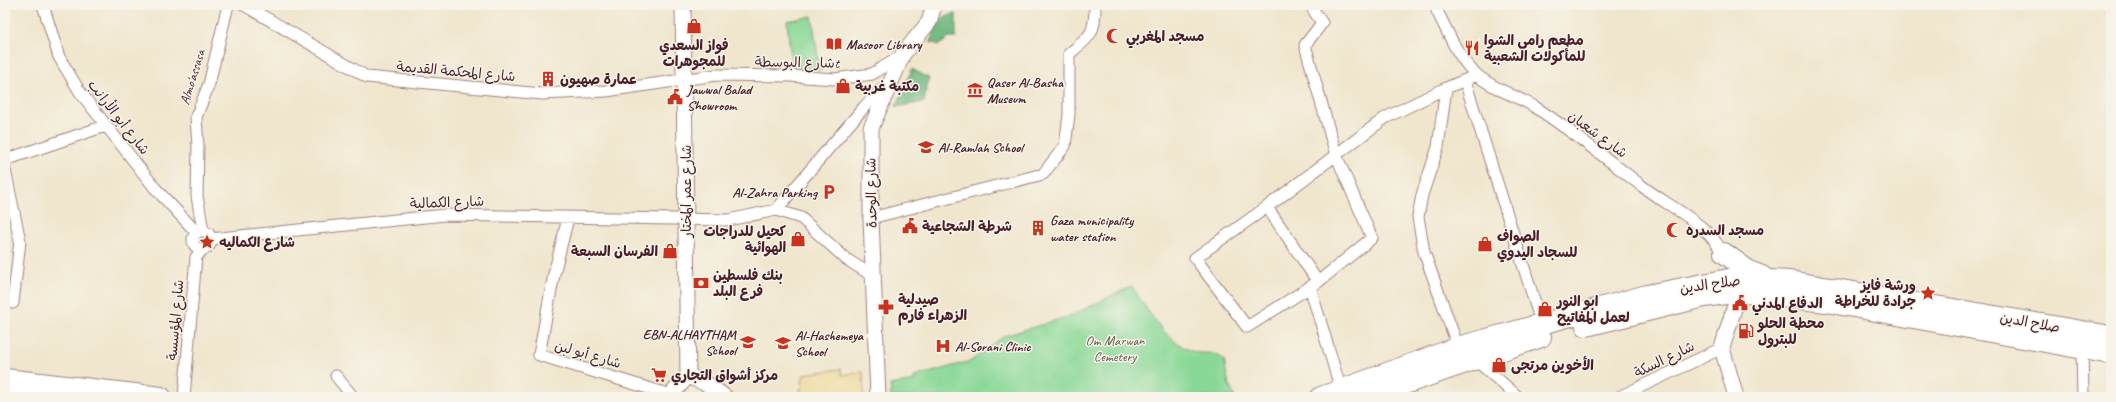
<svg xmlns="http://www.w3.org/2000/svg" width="2116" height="402" viewBox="0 0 2116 402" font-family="Caveat,'Playpen Sans Arabic',sans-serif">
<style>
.green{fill:#8ad897;stroke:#6a7c61}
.forest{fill:#6fb880;stroke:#5c6c56}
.sand{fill:#eeda9e;stroke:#9c7c64}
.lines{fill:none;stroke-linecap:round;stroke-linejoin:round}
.street-casing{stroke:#9d827c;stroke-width:13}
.secondary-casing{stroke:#9d827c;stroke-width:17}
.highway-casing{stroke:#9d827c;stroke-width:22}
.street{stroke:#fff;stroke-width:11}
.secondary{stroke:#fff;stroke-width:15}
.highway{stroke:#fff;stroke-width:20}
.labels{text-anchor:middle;stroke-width:3;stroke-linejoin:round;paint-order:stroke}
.poi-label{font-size:14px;font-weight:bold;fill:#4a1f2b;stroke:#f7f3e8;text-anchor:start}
.street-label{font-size:14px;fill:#4a1f2b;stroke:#f7f3e8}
.park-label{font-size:14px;fill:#5d564b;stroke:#f7f3e8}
</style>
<rect width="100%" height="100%" fill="#f7f3e8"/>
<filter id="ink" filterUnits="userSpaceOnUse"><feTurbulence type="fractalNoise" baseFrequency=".025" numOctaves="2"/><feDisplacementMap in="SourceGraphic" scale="8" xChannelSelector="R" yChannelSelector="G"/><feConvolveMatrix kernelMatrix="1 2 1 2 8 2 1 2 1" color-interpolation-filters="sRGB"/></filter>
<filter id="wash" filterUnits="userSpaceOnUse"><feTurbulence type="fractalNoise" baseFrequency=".012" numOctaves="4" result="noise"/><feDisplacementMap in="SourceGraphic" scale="16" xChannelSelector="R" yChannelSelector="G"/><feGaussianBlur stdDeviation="0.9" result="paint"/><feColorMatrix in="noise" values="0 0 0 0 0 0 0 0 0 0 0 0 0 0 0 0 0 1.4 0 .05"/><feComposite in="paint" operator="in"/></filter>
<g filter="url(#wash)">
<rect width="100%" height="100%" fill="#f0e6cd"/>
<path class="green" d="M812 16 820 71 792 68 787 21Z
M1132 286C1147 310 1165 341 1192 351 1205 356 1212 349 1224 360L1229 385 1235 397H891L890 385 914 381V377L971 361 1004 336 1070 316Z"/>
<path class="forest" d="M956 14V38H949L939 45 930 42C935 28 939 16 956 14Z
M912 69 929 78 924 102 896 107Z"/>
<path class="sand" d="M841 369 842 375 863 372 864 397H799L804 374Z"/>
</g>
<g filter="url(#ink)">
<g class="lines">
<defs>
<path id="street" d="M43 5 59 57 80 92 155 188 197 233
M244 5 367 77 542 94 606 91 716 75 790 76 835 79 872 74 903 55
M1310 5 1322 23 1305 45 1336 155 1372 238 1318 282
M1436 5 1437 11C1448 32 1458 59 1477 75 1493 89 1517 96 1535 107 1572 131 1607 159 1642 186 1670 208 1711 224 1725 258
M1465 81 1542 325
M1446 88 1438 147 1422 195 1418 217 1424 252 1458 347
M5 160 105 126
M5 170 20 241 13 303
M1267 207 1195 258 1247 327 1310 287
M776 210 865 106 888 83
M568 218 554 274 539 355 671 395
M871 218 1043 174 1065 146 1069 115V54C1091 35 1095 35 1095 5
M203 231 197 196 198 146 196 117 209 84 228 5
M193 240a9 9 0 1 1 18 0a9 9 0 1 1-18 0Z
M210 239 445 215 729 220 776 210 801 218 846 259 873 276
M2082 348 2083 397
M1476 360 1518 397
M336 376 353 397
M1341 390 1310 287 1318 282 1267 207 1385 118 1446 88 1477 75
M184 397 196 257 203 249
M1619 397 1722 348"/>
<path id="secondary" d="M688 376 707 384 725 397
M669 397 688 376 683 5
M878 397 871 218V128L903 54 929 22 934 5
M1736 397 1722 348 1739 292"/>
<path id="highway" d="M1724 253 1749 271 1762 276
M1586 326 1704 297 1739 292 1826 302 2111 354
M5 379 161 397
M5 395 27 397
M1321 397 1458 347 1647 295 1734 278 1789 281 2111 336
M1367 397 1541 337"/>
</defs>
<use href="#street" class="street-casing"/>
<use href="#secondary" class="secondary-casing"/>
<use href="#highway" class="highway-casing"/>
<use href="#street" class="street"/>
<use href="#secondary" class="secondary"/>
<use href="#highway" class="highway"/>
</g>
</g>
<defs>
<symbol id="shop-bare" viewBox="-9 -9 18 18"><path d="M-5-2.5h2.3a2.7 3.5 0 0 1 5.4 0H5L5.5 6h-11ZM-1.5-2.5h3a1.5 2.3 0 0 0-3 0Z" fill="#c8321e" stroke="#f7f3e8" stroke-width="2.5" paint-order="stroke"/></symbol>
<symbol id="mosque-bare" viewBox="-9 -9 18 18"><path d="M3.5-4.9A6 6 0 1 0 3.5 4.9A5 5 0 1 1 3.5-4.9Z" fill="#c8321e" stroke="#f7f3e8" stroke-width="2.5" paint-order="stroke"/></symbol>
<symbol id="library-bare" viewBox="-9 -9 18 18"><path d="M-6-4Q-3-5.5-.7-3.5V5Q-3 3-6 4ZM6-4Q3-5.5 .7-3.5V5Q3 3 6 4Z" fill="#c8321e" stroke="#f7f3e8" stroke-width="2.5" paint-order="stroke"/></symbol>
<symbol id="restaurant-bare" viewBox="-9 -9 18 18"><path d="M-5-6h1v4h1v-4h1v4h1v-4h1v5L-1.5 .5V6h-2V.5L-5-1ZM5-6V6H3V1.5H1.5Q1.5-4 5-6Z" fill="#c8321e" stroke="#f7f3e8" stroke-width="2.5" paint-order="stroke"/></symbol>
<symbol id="building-bare" viewBox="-9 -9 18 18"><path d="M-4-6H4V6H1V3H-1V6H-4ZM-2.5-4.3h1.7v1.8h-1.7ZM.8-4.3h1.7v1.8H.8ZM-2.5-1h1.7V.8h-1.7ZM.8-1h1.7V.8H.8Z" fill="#c8321e" stroke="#f7f3e8" stroke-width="2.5" paint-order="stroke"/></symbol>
<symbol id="museum-bare" viewBox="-9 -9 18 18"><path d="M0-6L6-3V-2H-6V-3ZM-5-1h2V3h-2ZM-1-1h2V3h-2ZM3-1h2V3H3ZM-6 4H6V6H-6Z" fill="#c8321e" stroke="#f7f3e8" stroke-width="2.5" paint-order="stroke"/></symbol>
<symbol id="civic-bare" viewBox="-9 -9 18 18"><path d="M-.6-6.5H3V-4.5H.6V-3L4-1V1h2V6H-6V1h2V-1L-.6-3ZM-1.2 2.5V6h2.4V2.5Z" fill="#c8321e" stroke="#f7f3e8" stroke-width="2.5" paint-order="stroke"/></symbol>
<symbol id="school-bare" viewBox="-9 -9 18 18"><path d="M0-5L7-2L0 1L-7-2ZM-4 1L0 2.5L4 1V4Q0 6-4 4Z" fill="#c8321e" stroke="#f7f3e8" stroke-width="2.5" paint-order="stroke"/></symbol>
<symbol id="parking-bare" viewBox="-9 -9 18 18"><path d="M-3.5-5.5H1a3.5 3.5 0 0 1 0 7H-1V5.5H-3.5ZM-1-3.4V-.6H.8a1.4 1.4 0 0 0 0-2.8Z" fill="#c8321e" stroke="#f7f3e8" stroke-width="2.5" paint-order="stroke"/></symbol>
<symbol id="sight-bare" viewBox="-9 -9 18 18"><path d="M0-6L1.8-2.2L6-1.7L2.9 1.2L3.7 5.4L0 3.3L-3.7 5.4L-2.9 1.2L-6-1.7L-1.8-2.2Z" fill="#c8321e" stroke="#f7f3e8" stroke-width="2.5" paint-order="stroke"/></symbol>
<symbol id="bank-bare" viewBox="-9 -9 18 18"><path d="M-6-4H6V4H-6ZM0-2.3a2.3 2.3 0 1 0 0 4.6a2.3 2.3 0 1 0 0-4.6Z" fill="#c8321e" stroke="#f7f3e8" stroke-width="2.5" paint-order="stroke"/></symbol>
<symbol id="pharmacy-bare" viewBox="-9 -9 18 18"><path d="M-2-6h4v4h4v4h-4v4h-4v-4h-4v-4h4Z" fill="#c8321e" stroke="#f7f3e8" stroke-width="2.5" paint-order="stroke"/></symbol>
<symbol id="fuel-bare" viewBox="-9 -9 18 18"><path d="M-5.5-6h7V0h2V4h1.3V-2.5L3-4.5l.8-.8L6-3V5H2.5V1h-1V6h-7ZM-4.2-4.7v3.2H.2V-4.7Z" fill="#c8321e" stroke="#f7f3e8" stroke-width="2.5" paint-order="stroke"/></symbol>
<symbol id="hospital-bare" viewBox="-9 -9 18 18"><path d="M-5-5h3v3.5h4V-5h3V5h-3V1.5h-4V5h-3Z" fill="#c8321e" stroke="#f7f3e8" stroke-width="2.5" paint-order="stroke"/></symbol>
<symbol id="supermarket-bare" viewBox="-9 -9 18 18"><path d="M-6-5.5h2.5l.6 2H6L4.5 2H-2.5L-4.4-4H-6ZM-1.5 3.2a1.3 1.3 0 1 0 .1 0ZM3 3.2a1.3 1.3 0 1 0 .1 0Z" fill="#c8321e" stroke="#f7f3e8" stroke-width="2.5" paint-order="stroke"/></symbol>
</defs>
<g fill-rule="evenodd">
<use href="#shop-bare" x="683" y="15" width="22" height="22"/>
<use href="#mosque-bare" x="1103" y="25" width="22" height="22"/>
<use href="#library-bare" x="823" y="33" width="22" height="22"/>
<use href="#restaurant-bare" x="1461" y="37" width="22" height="22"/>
<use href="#building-bare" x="537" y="68" width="22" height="22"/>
<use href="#shop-bare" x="832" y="75" width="22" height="22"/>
<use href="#museum-bare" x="964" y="79" width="22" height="22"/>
<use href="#civic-bare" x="664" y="86" width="22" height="22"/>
<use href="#school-bare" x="915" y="136" width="22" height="22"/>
<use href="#parking-bare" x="818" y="181" width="22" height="22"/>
<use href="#civic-bare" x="899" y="215" width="22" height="22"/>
<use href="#building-bare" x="1027" y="217" width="22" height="22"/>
<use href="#mosque-bare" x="1663" y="219" width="22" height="22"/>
<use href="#shop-bare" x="787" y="228" width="22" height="22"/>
<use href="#sight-bare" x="196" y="231" width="22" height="22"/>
<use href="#shop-bare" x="1474" y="233" width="22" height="22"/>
<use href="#shop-bare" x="659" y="240" width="22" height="22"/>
<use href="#bank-bare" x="690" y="272" width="22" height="22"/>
<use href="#sight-bare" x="1917" y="282" width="22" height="22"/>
<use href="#civic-bare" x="1729" y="292" width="22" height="22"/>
<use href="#pharmacy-bare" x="875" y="296" width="22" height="22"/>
<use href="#shop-bare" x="1534" y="298" width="22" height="22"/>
<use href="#fuel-bare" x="1735" y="320" width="22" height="22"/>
<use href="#school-bare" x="737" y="331" width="22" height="22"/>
<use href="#school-bare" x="772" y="332" width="22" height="22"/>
<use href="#hospital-bare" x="932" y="335" width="22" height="22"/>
<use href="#shop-bare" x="1488" y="354" width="22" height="22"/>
<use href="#supermarket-bare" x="648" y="364" width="22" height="22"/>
</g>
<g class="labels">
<g class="poi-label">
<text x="1126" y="41">مسجد المغربي</text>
<text x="1484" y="45">مطعم رامي الشوا<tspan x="1484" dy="16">للمأكولات الشعبية</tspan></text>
<text x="846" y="49">Masoor Library</text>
<text x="694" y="50" text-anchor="middle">فواز السعدي<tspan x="694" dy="16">للمجوهرات</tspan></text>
<text x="560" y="84">عمارة صهيون</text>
<text x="987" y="87">Qaser Al-Basha<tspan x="987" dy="16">Museum</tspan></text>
<text x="855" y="91">مكتبة غربية</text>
<text x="687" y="94">Jawwal Balad<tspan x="687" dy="16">Showroom</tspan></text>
<text x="938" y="152">Al-Ramlah School</text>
<text x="817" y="197" text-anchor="end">Al-Zahra Parking</text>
<text x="1050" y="225">Gaza municipality<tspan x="1050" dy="16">water station</tspan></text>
<text x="922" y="231">شرطة الشجاعية</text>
<text x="1686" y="235">مسجد السدره</text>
<text x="786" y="236" text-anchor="end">كحيل للدراجات<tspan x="786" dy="16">الهوائية</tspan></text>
<text x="1497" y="241">الصواف<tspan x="1497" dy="16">للسجاد اليدوي</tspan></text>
<text x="219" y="247">شارع الكماليه</text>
<text x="658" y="256" text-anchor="end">الفرسان السبعة</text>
<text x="713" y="280">بنك فلسطين<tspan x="713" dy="16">فرع البلد</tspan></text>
<text x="1916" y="290" text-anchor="end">ورشة فايز<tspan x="1916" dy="16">جرادة للخراطة</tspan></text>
<text x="898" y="304">صيدلية<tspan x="898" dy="16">الزهراء فارم</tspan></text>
<text x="1557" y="306">ابو النور<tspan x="1557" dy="16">لعمل المفاتيح</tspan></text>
<text x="1752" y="308">الدفاع المدني</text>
<text x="1758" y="328">محطة الحلو<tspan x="1758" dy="16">للبترول</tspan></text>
<text x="736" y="339" text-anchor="end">EBN-ALHAYTHAM<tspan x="736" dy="16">School</tspan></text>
<text x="795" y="340">Al-Hashemeya<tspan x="795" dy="16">School</tspan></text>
<text x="955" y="351">Al-Sorani Clinic</text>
<text x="1511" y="370">الأخوين مرتجى</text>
<text x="671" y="380">مركز أشواق التجاري</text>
</g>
<g class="street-label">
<text transform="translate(797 62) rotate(1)" y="5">شارع البوسطةt</text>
<text transform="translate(456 71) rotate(5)" y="5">شارع المحكمة القديمة</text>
<text transform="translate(192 77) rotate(-73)" y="5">Almo'assasa</text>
<text transform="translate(119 117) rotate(52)" y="5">شارع أبو الأرانب</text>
<text transform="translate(1598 134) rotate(36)" y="5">شارع شعبان</text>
<text transform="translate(686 191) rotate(-90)" y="5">شارع عمر المختار</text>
<text transform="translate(871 193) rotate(-91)" y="5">شارع الوحدة</text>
<text transform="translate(447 202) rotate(-2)" y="5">شارع الكمالية</text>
<text transform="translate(1710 284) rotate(-8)" y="5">صلاح الدين</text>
<text transform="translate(175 320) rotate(-85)" y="5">شارع المؤسسة</text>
<text transform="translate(2030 322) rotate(10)" y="5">صلاح الدين</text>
<text transform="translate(588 354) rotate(16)" y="5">شارع أبو لبن</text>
<text transform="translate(1664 359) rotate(-26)" y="5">شارع السكة</text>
</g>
<g class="park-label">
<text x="1115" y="345">Om Marwan<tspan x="1115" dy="16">Cemetery</tspan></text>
</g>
</g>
<rect width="2116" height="402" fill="none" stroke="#f7f3e8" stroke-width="20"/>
</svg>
